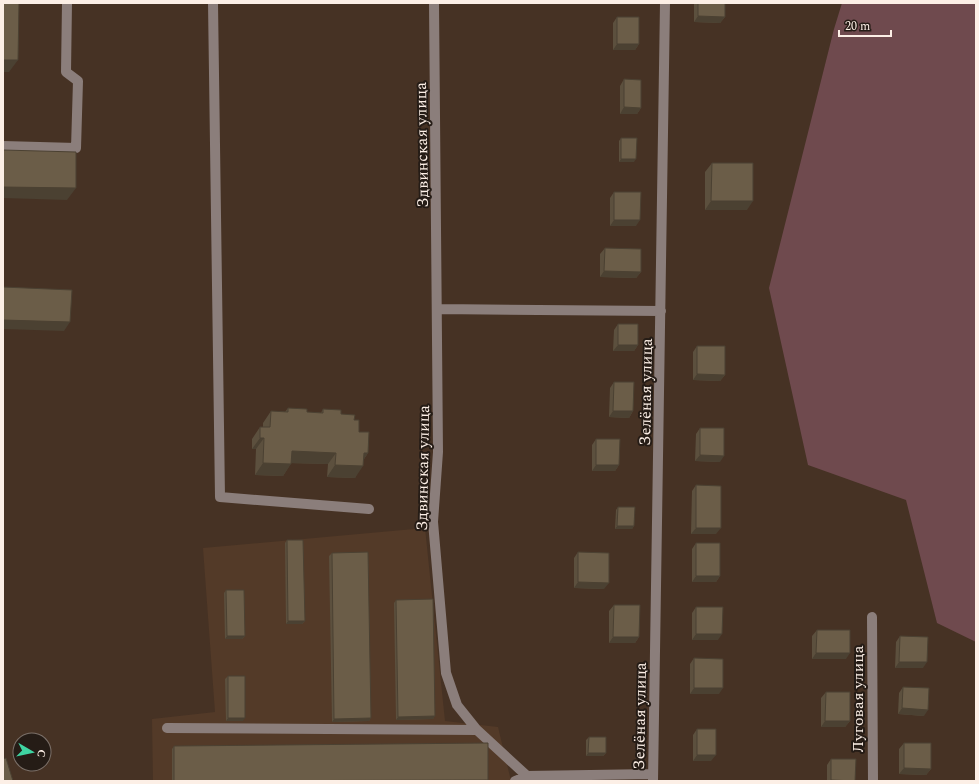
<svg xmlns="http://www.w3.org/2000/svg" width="979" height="784" viewBox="0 0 979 784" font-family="Spectral,serif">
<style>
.built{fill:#533a28}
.green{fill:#6f4a4e}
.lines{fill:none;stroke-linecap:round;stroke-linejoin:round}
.minor{stroke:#8b7e7b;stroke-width:10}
.wall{fill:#5c503e}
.shaded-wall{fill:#4b4132}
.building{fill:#6b5d48;stroke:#4b4132}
.labels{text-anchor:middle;stroke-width:4;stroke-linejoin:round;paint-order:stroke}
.street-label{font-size:16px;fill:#fcefe6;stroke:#251c16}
</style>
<rect width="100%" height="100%" fill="#463224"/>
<path class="built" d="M425 528 445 721 498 727 511 781H153L152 719 215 712 203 548Z"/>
<path class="green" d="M842 3H976V642L937 623 906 500 808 465 769 288 834 29Z"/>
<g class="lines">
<path class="minor" d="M213 3 220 497 369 509
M434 3 438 452 433 522 446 673 457 705 477 730 527 776 653 774
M3 146 76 148 78 81 66 72 67 3
M438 309 661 311
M872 617 873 781
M167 728 477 730
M515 781 527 776
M653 781 665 3"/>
</g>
<path class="wall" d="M694 3H725V17L720 23 694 22Z
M617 17 639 44 635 50H613V23Z
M624 79 641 108 637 114H620V86Z
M621 138 634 162H619V141Z
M712 163 747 210H705V172Z
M614 192 636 226H610V198Z
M605 248 641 272 636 278 600 277V254Z
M618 324 638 345 634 351H613L614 330Z
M697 346 725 375 720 381 693 380V352Z
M614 382 633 411 629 418 609 417 610 388Z
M288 408 307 412 321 413 323 409 341 414 354 420 368 453 364 459 355 478 327 477 328 464 291 463 283 476 255 475 256 449H252V439L260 427H263V423L271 411 285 412Z
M700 428 720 462 695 461 696 434Z
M596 439 619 465 615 471H592V445Z
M696 485 716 534H691L692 491Z
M618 507 634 526 632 529H615L616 510Z
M287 540 305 621 302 624H286L285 543Z
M696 543 720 576 716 582H692V549Z
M578 552 604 589 574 588V558Z
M332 553 371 718 369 721 332 722 329 556Z
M226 590 245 636 242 639H225L224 593Z
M396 600 435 716 433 719 396 720 394 603Z
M614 605 639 637 635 643H609V611Z
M696 607 718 640H692V613Z
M817 630 846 659H812V636Z
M900 636 923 668H895L896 642Z
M694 658 719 694H690V664Z
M228 676 243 721H226L225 679Z
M903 687 924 716 898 714 899 693Z
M826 692 850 721 845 727H821V698Z
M697 729 711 761H693V735Z
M589 737 606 753 603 756H586V740Z
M904 743 931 769 926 775 899 774V749Z
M174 746 488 780V781H172V749Z
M831 759 855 781H827V765Z"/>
<path class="shaded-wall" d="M698 16 725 17 720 23 694 22Z
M617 44H639L635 50H613Z
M3 60H18L9 72H3Z
M624 107 641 108 637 114H620Z
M621 159H636L634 162H619Z
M3 187 76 188 67 200 3 198Z
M711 201H753L747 210H705Z
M614 220H640L636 226H610Z
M604 271 641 272 636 278 600 277Z
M3 320 70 322 64 331 3 329Z
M618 345H638L634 351H613Z
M697 374 725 375 720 381 693 380Z
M613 411H633L629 418 609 417Z
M260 438H264L256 449H252Z
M292 451 336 453 328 464 284 463Z
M364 453H368L360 465Z
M700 455 724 456 720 462 695 461Z
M263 463 291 464 283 476 255 475Z
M335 465 363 466 355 478 327 477Z
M596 465H619L615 471H592Z
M617 526H634L632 529H615Z
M696 528H721L716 534H691Z
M696 576H720L716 582H692Z
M578 582 609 583 604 589 574 588Z
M288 621H305L302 624H286Z
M696 634H722L718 640H692Z
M227 636H245L242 639H225Z
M613 637H639L635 643H609Z
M816 653H850L846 659H812Z
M899 662H927L923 668H895Z
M694 688H723L719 694H690Z
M902 708 928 710 924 716 898 714Z
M435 716 433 719 396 720 398 717Z
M228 718H245L243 721H226Z
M371 718 369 721 332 722 334 719Z
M825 721H850L845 727H821Z
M588 753H606L603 756H586Z
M697 755H716L711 761H693Z
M904 768 931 769 926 775 899 774Z
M831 780 855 781H830Z"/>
<path class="building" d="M3 3H19L18 60H3Z
M698 3H725V17L698 16Z
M617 17H639V44H617Z
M624 79 641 80V108L624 107Z
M621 138H637L636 159H621Z
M3 150 76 152V188L3 187Z
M712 163H753V201H711Z
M614 192H641L640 220H614Z
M605 248 641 249V272L604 271Z
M3 287 72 290 70 322 3 320Z
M618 324H638V345H618Z
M697 346H725V375L697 374Z
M614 382H634L633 411H613Z
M288 408 307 409V412L323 413V409L341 410V414L355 415 354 420H359V432H369L368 453H364L363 466 335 465 336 453 292 451 291 464 263 463 264 438H260V427H270L271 411 288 412Z
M700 428H724V456L700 455Z
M596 439H620L619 465H596Z
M696 485 721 486V528H696Z
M618 507H635L634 526H617Z
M287 540H303L305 621H288Z
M696 543H720V576H696Z
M368 552 371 718 334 719 332 553Z
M578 552 609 553V583L578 582Z
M226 590H244L245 636H227Z
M433 599 435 716 398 717 396 600Z
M614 605H640L639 637H613Z
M696 607H723L722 634H696Z
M817 630H850V653H816Z
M900 636 928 637 927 662H899Z
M694 658 723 659V688H694Z
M228 676H245V718H228Z
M903 687 929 688 928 710 902 708Z
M826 692H850V721H825Z
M697 729H716V755H697Z
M589 737H606V753H588Z
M488 743V780L174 781V746Z
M904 743H931V769L904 768Z
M6 758 13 781H3V759Z
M831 759H856L855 781 831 780Z"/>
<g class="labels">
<g class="street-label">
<text transform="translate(421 145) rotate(-91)" y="6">Здвинская улица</text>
<text transform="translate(645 392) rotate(-89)" y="6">Зелёная улица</text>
<text transform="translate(422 468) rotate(-89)" y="6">Здвинская улица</text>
<text transform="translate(857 699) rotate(-90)" y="6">Луговая улица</text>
<text transform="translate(639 716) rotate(-89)" y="6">Зелёная улица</text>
</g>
</g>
<rect width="979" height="784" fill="none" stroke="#fcefe6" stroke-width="8"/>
<g transform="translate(32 752) rotate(99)"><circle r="19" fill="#251c16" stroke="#7b7069"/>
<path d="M0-3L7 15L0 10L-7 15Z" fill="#3fd4a2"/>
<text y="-6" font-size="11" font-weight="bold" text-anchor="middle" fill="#fcefe6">С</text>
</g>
<path d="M839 30v6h52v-6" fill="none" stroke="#fcefe6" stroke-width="2"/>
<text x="845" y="30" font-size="12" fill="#fcefe6" stroke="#251c16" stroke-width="3" paint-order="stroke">20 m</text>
</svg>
